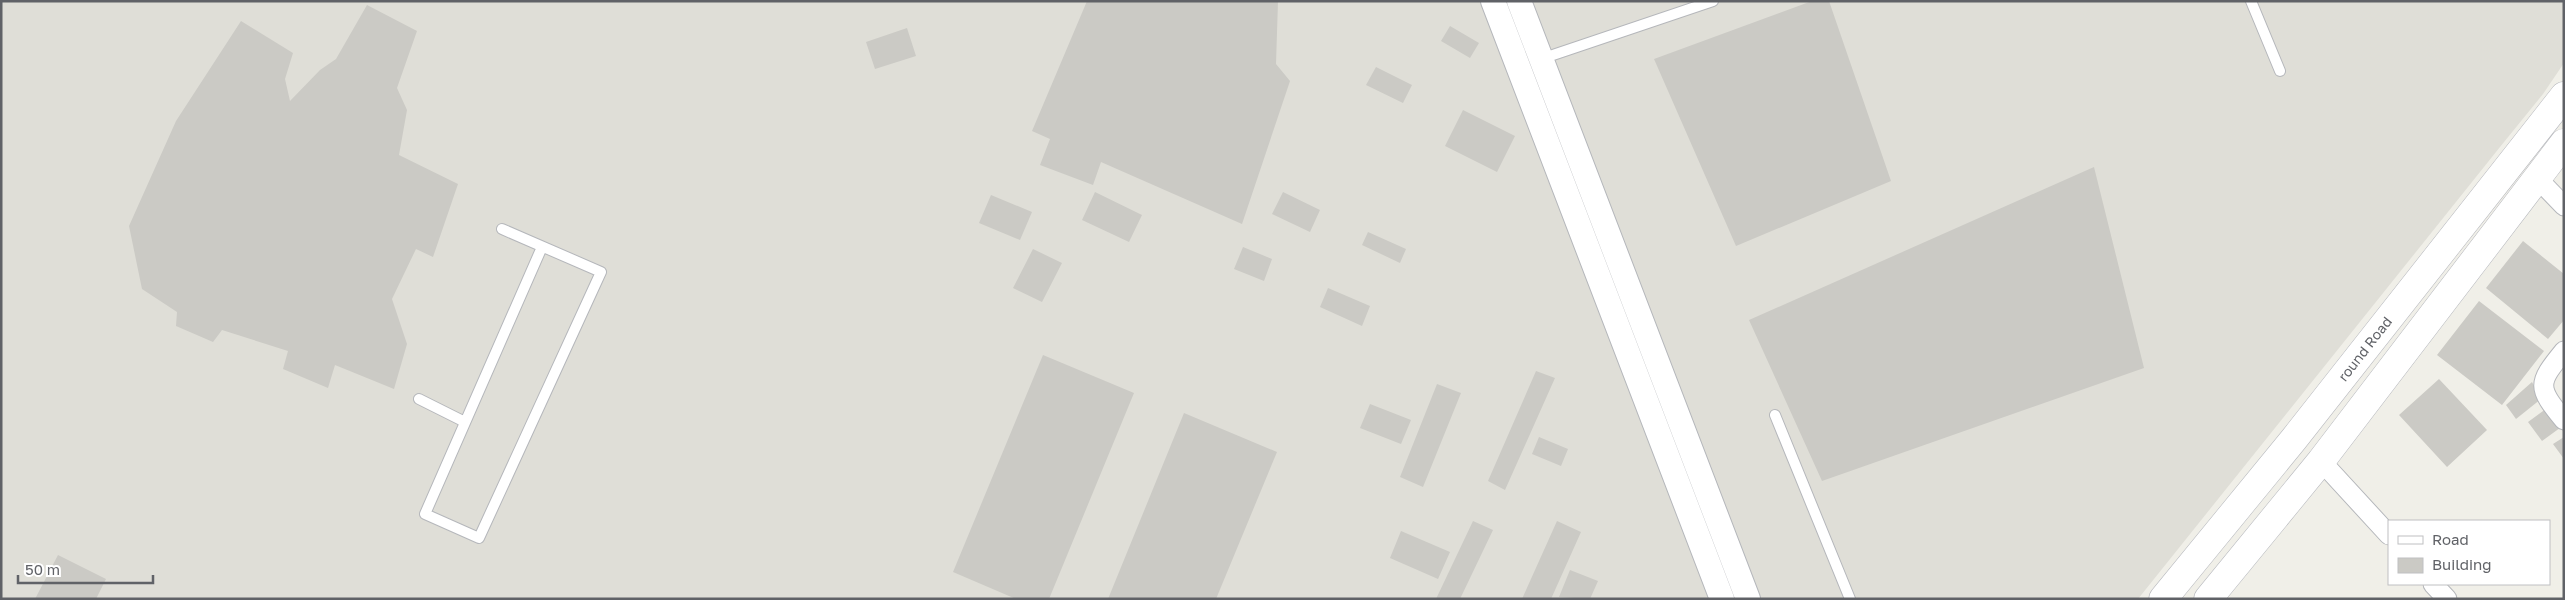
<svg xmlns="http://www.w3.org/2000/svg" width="2565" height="600" viewBox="0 0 2565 600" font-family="'Golos Text',sans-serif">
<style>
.education{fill:#dfded7}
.building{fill:#cbcac5}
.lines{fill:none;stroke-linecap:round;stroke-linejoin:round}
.service-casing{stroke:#b5b7bb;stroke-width:12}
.minor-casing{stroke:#b5b7bb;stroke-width:21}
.tertiary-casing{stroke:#b5b7bb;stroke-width:26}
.secondary-casing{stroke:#b7b9be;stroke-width:29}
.service{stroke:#fff;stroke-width:10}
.minor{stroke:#fff;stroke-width:19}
.tertiary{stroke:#fff;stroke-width:24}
.secondary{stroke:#fff;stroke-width:28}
.labels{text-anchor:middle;stroke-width:4;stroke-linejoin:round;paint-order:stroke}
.street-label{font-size:14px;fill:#606267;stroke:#fff}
</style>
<rect width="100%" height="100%" fill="#f0efe8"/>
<path class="education" d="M1 1H2564V63L2543 94 2500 147 2138 599H1Z"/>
<path class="building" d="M1087 1H1278L1276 64 1290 81 1242 224 1101 162 1093 185 1040 165 1050 139 1032 131Z
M1812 1H1829L1891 181 1736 246 1654 59Z
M367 5 417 31 397 88 407 110 399 155 458 184 433 257 416 249 392 299 407 344 394 389 335 365 328 388 283 369 288 351 222 330 213 342 176 326 177 312 142 289 129 226 176 121 241 21 293 53 285 79 290 101 320 70 336 59Z
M1450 26 1479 43 1470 58 1441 41Z
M907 28 916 56 875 69 866 42Z
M1376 67 1412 85 1403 103 1366 85Z
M1463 110 1515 136 1497 172 1445 146Z
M2094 167 2144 368 1822 481 1749 320Z
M1095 192 1142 215 1129 242 1082 220Z
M1283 192 1320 210 1310 232 1272 214Z
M991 195 1032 212 1020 240 979 223Z
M1368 232 1406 249 1400 263 1362 245Z
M2523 241 2564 274V320L2548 339 2486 288Z
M1243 247 1272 259 1264 281 1234 269Z
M1033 249 1062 263 1042 302 1013 288Z
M1328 288 1370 306 1362 326 1320 307Z
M2479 301 2544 351 2502 405 2437 355Z
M1043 355 1134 393 1049 599H1016L953 572Z
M1536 371 1555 378 1505 490 1488 481Z
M2439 379 2487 430 2447 467 2399 415Z
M2532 382 2541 399 2516 419 2506 405Z
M1437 384 1461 393 1423 487 1400 477Z
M2554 403 2564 425 2542 441 2528 422Z
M1370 404 1411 420 1401 444 1360 428Z
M1184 413 1277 452 1216 599H1108Z
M1539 437 1568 449 1561 466 1532 454Z
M2564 437V459L2553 444Z
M1473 521 1493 530 1460 599H1436Z
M1557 521 1581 532 1551 599H1522Z
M1401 531 1450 552 1438 579 1390 558Z
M58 555 106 579 96 599H35Z
M1570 570 1598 581 1590 599 1559 597Z"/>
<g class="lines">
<defs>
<path id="service" d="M2251 1 2280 71
M1541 59 1713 1
M502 229 601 272 479 538 425 514 542 247
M419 399 465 422
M1775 415 1850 599"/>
<path id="minor" d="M2537 178 2564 206
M2564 351C2537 384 2537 387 2564 420
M2321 461 2389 535
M2433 584 2447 599"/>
<path id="tertiary" d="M1493 1 1722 599
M1519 1 1748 599"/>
<path id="secondary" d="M2163 599 2294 439 2564 96
M2208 599 2321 461 2564 143"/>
</defs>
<use href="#service" class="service-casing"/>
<use href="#minor" class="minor-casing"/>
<use href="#tertiary" class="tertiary-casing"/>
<use href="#secondary" class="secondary-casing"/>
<use href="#service" class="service"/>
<use href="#minor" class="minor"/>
<use href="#tertiary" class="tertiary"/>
<use href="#secondary" class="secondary"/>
</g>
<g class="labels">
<g class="street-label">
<text transform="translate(2365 349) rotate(-52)" y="5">round Road</text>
</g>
</g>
<rect width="2565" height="600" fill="none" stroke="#606267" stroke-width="5"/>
<rect x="2388" y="520" width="162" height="65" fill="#ffffff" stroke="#bfc0c2"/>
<rect x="2398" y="536" width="25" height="8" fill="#ffffff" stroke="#bfc0c2"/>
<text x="2432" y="545" font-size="15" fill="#606267">Road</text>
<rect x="2398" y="558" width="25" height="15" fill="#cbcac5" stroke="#bfc0c2"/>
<text x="2432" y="570" font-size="15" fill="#606267">Building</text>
<path d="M18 575v8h135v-8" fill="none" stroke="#606267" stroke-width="2.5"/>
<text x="25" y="575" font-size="15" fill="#606267" stroke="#ffffff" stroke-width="4" paint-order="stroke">50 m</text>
</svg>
